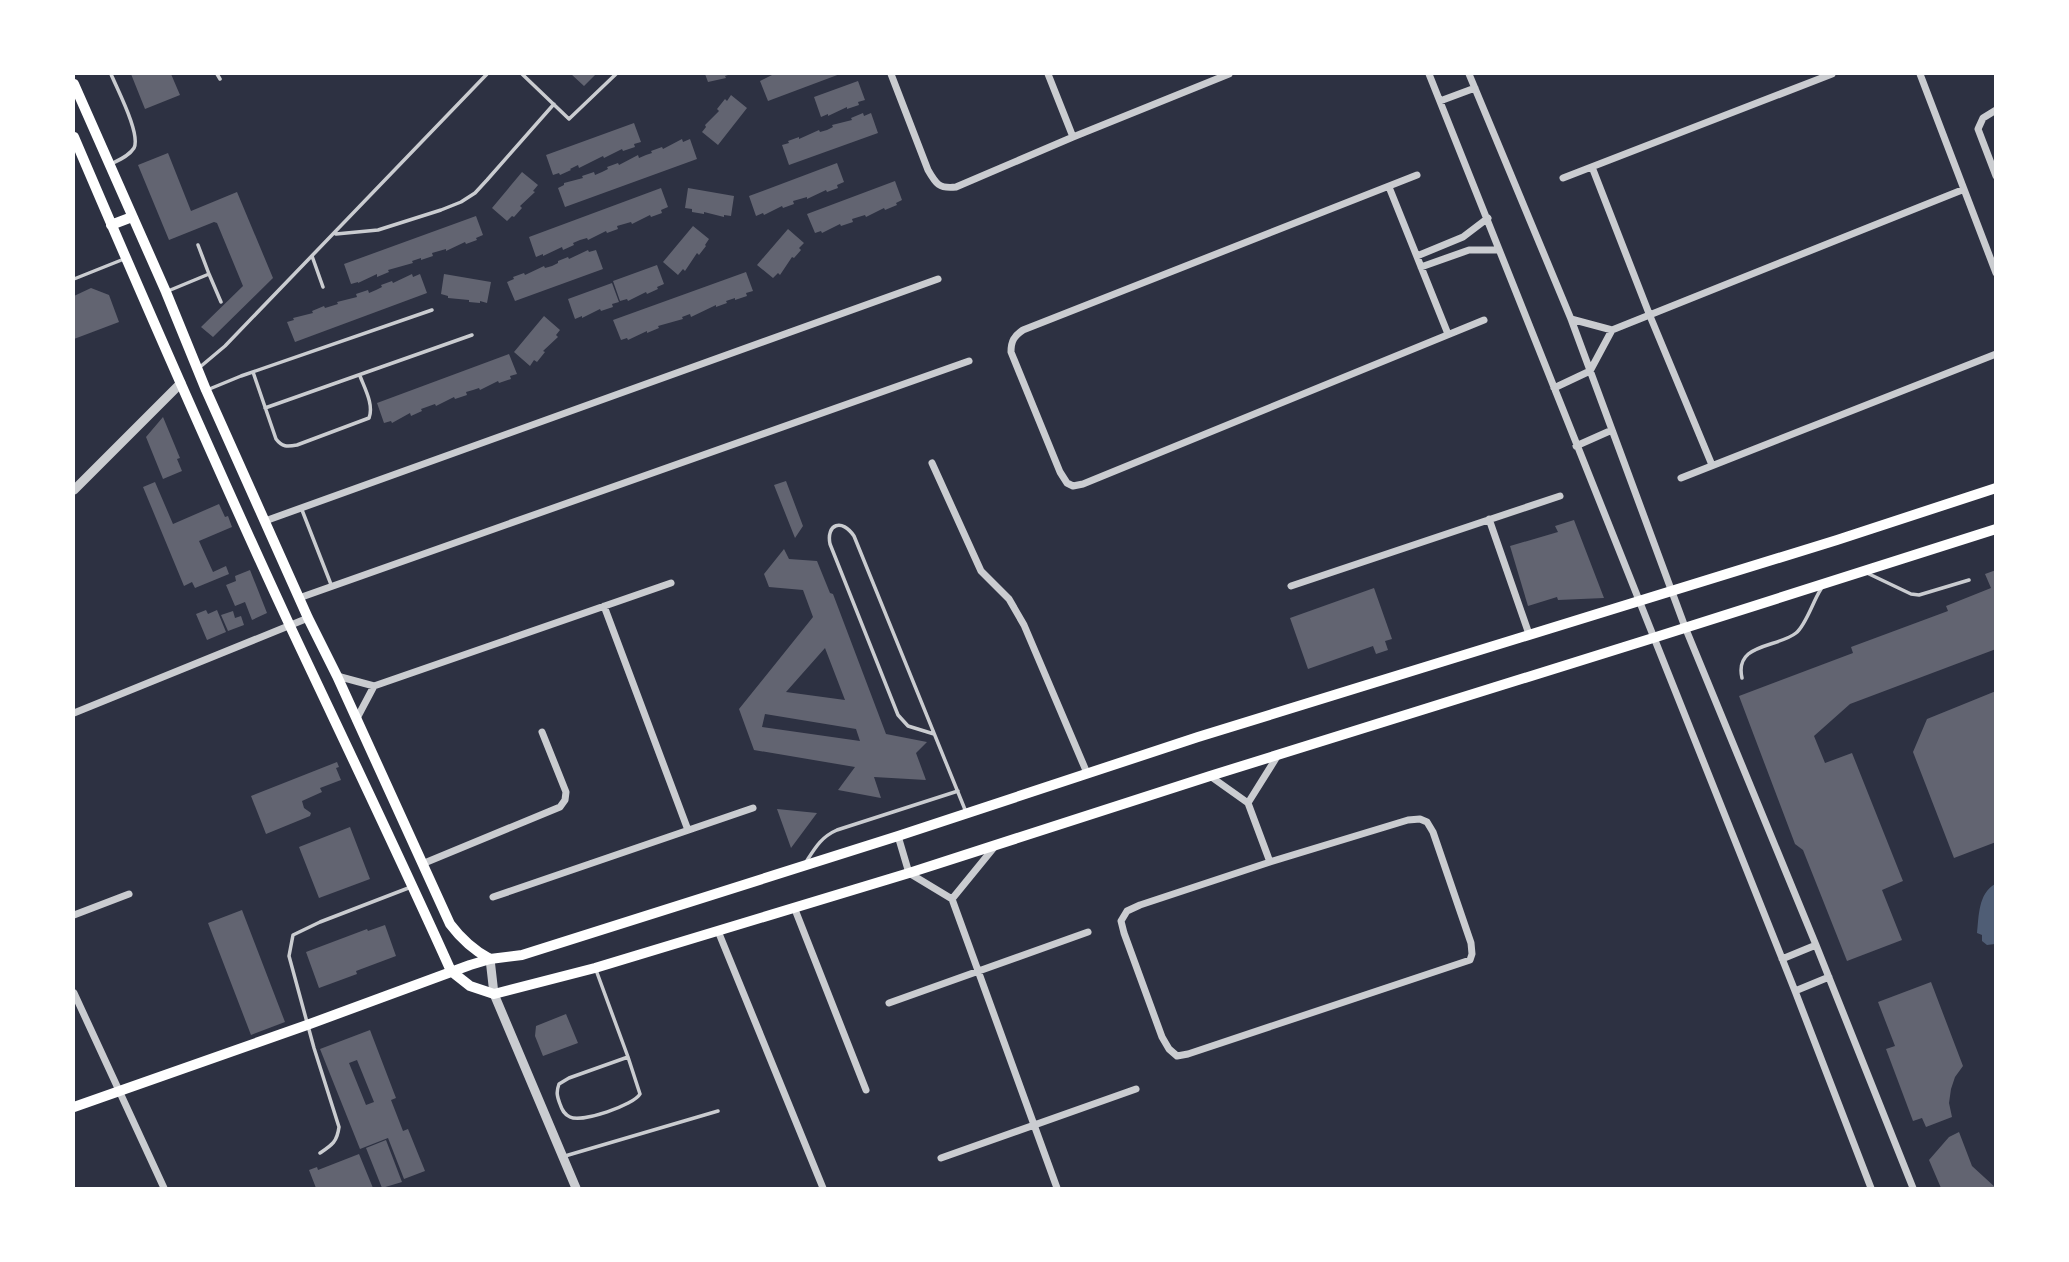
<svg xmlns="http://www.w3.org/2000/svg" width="2069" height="1262" viewBox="0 0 2069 1262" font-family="'Archivo Narrow',sans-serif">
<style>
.water{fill:#4f5d75}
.building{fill:#626471;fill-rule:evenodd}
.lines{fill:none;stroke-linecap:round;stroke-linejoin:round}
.service{stroke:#caccd0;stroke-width:3.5}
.minor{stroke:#caccd0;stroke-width:7}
.tertiary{stroke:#caccd0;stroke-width:9}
.secondary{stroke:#fff;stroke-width:10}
</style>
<rect width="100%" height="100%" fill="#2d3142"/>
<path class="water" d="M1995 884V944L1987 945 1982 941V935L1977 933C1979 916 1978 894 1995 884Z"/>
<path class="building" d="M131 74H171L180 95 145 109Z
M571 74H596L584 86Z
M705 74H731L725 76 726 78 708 82Z
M774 74H840L768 101 760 81Z
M858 81 865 100 858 102 859 105 847 109V107L828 116V114L821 117 814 97Z
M731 95 747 108 718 145 702 132 706 127 705 125 719 111 717 109 725 99 727 101Z
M863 113 864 116 871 113 878 133 789 165 782 145 789 143 788 141 799 137V139L819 130 820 132 827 130 833 127 832 125 852 120 851 118Z
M634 123 641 142 634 144 635 147 623 151 622 149 604 158 603 156 579 168 578 165 570 169 571 170 560 175 559 173 553 175 546 155Z
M682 139 683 142 690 139 697 159 565 207 558 188 564 185V183L583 178 582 176 594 172 595 175 602 172 608 169 607 167 618 163 619 165 638 155 639 158 646 155 652 153 651 151 662 147 663 149Z
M168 153 191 211 237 192 273 278 213 337 201 327 243 286 217 223 214 222 169 240 138 165Z
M837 163 844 182 837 185 838 188 827 192 826 190 807 199V197L793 201 794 204 783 208 782 206 764 215 763 213 756 216 749 196Z
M522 172 538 185 533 191 535 192 520 206 522 208 514 217 512 216 507 221 492 208Z
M895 181 902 200 896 203 897 205 885 210 884 208 866 217 865 215 852 219 853 222 841 226 840 224 822 233 821 231 815 233 807 214Z
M661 188 668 207 661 210 662 213 651 217 650 215 632 224 631 222 617 226 618 229 607 233 606 231 588 240 587 238 580 240 573 243 574 245 563 250 562 247 543 256V254L536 257 529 237Z
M688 188 734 196 731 216 724 215V217L704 212V214L692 212V209L685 208Z
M476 216 483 235 476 238 477 240 466 244 465 242 446 251V249L432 253 433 256 421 260V258L412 261 413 263 388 270 389 272 377 277V274L358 283V282L351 284 344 264Z
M693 226 709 239 705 245 706 246 699 255 697 253 685 271 683 269 678 275 663 262Z
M788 229 804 243 799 248 801 250 794 258 792 257 780 275 778 273 773 278 757 265Z
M588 250 589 252 596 250 603 269 515 301 507 282 514 279 513 277 524 273 525 275 544 266 545 268 552 266 558 263V261L568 257 569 259Z
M657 265 664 284 657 287 658 289 647 294 646 292 628 301 627 299 620 301 613 281Z
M746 272 753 291 746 293 747 296 735 300V298L726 301 727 303 716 307V305L691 317 690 314 682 317 683 319 658 326 659 328 647 333V331L628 340 627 338 621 340 613 320Z
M412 274 413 277 420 274 427 293 295 342 287 322 294 320 293 318 313 313 312 311 324 306 325 308 338 304 337 302 357 297 356 294 368 290 369 293 376 290 382 287 381 285 392 281 393 283Z
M444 274 491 282 487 303 480 301V303L469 302V300L448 298V296L441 294Z
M612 283 619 302 612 304 613 307 601 311 600 309 582 318V316L575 319 568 299Z
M91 288 109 295 119 322 74 339V296Z
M544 316 560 330 556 335 558 337 543 351 545 352 537 362 534 360 530 366 514 352Z
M509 354 517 374 510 376 511 379 499 383 498 381 480 390 479 388 473 390 466 392 467 395 455 399 454 397 436 406 435 404 421 409 422 411 411 416 410 413 392 423 391 421 384 423 377 403Z
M163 417 180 458 177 459 182 471 163 479 146 437Z
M786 481 803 526 795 538 774 485Z
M155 482 173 524 219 504 225 517 228 516 232 527 199 541 213 572 226 566 229 574 195 588 192 582 184 586 143 487Z
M1574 520 1604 598 1558 600 1557 597 1528 606 1510 546 1558 532 1555 526Z
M784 549 789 559 817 561 830 593 833 594 886 734 927 742 916 753 926 780 874 777 881 798 838 790 855 767 754 750 739 709 813 617 803 590 769 587 764 574ZM825 648 845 700 786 692ZM765 714 856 729 860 741 762 727Z
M250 570 267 613 252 620 245 602 235 606 226 585 236 581 235 576Z
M1996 570V649L1850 704 1814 736 1825 763 1852 753 1903 881 1882 890 1902 940 1847 961 1803 850 1795 844 1739 696 1853 653 1851 647 1948 611 1946 606 1991 588 1985 574Z
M1374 588 1392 639 1385 641 1388 650 1376 654 1373 646 1308 669 1290 618Z
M206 610 208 614 217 610 226 632 207 640 196 614Z
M233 611 235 618 241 616 244 625 228 631 221 615Z
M1996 691V842L1954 858 1913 752 1927 719Z
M337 762 339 767 336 768 341 780 320 788 322 792 302 801 304 808 311 813 310 816 266 834 251 796Z
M777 809 817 813 791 848Z
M350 827 370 879 319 898 299 847Z
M242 910 285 1022 251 1035 208 923Z
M385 925 396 956 356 971 357 974 319 988 306 952 367 929 368 931Z
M1931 982 1963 1066 1955 1077 1951 1089 1949 1103 1952 1117 1926 1127 1922 1118 1913 1121 1886 1049 1895 1046 1878 1002Z
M566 1014 578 1043 543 1056 535 1036 536 1026Z
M370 1030 396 1098 391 1100 403 1131 408 1129 425 1171 404 1179 388 1138 360 1149 320 1049ZM357 1060 374 1102 366 1105 349 1063Z
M1959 1132 1972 1166 1996 1188H1941L1929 1160 1949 1137Z
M386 1140 402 1182 382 1188 366 1148Z
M359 1154 373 1188H316L309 1170 317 1167 318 1170Z"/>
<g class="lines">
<path class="service" d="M111 74C117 89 141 134 134 148 129 156 119 160 111 164
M217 74 220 79
M522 74 569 119 616 74
M336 234 378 230 441 210 461 202 475 193 487 180 554 104
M312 256 323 287
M209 274 221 302
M74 279 124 259
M168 291 209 274 198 245
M200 367 225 346 487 74
M253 372 276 439C282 447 287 447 297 445L369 418C374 405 365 389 360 376
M207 390 241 376 432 310
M265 408 472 335
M302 510 332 587
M1867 573 1911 594 1919 595 1969 580
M1742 678C1734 643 1777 648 1796 633 1806 625 1813 601 1821 589
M934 734 908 726 898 715 830 544C826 524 842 518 854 536L966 812
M806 862C815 848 821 837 837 830L958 791
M596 970 628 1057 640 1094C634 1105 582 1123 570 1117 564 1114 562 1110 560 1104 557 1096 556 1092 559 1084L569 1078 628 1057
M320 1153C332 1145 337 1142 339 1127L314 1048 289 956 293 935 320 922 411 887
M565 1156 718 1111"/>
<path class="minor" d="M891 74 928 170C936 184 939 189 956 187L1073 137 1229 74
M1048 74 1073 137
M1429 74 1795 991 1871 1188
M1469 74 1571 319 1685 627 1816 945 1913 1188
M1920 74 1996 273
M1440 101 1475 88
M1996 110 1983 118 1978 129 1996 176
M1592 167 1650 316 1712 465
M1417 175 1023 330C1014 336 1011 341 1011 352L1060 472 1067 483 1073 486 1083 484 1484 320
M1563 178 1832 74
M1389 187 1448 334
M1417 256 1463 237 1488 218
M1421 267 1469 250H1499
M1571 319 1612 330 1962 190
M1554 388 1590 371 1612 330
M1576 446 1612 430
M932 463 981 571 1009 599 1024 625 1087 773
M1681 478 1996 354
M1489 519 1529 634
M265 521 938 279
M1291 586 1560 496
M299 598 969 361
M604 606 688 830
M337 676 374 686 671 583
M74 713 308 618
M356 720 374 686
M1210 776 1248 803 1270 862
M1248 803 1278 755
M1420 819 1427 822 1433 832 1471 943 1472 954 1470 960 1188 1054 1177 1056 1169 1049 1162 1037 1124 933 1121 921 1127 911 1140 905 1270 862 1408 820Z
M898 836 909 873 952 899 1057 1188
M422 864 560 807 565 800 566 792 542 732
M493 897 753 808
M952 899 996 845
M794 907 866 1090
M74 915 129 894
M718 931 823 1188
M1782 959 1816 945
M1795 991 1829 977
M74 993 164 1188
M889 1003 1088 932
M941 1158 1136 1089"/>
<path class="tertiary" d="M74 490 181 383
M490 959 494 994 576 1188"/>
<path class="secondary" d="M74 84 166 292 206 390 308 618 337 676 450 924C462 940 473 950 490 959
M74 137C144 301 215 464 290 626 344 741 399 855 451 971L470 986 494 994 595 968 909 873 1210 776 1653 638 1996 529
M111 225 132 217
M74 1107 307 1025 470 965 490 959 522 955 898 836 1198 737 1837 540 1996 488"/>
</g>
<rect width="2069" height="1262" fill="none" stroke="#ffffff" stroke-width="150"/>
</svg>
